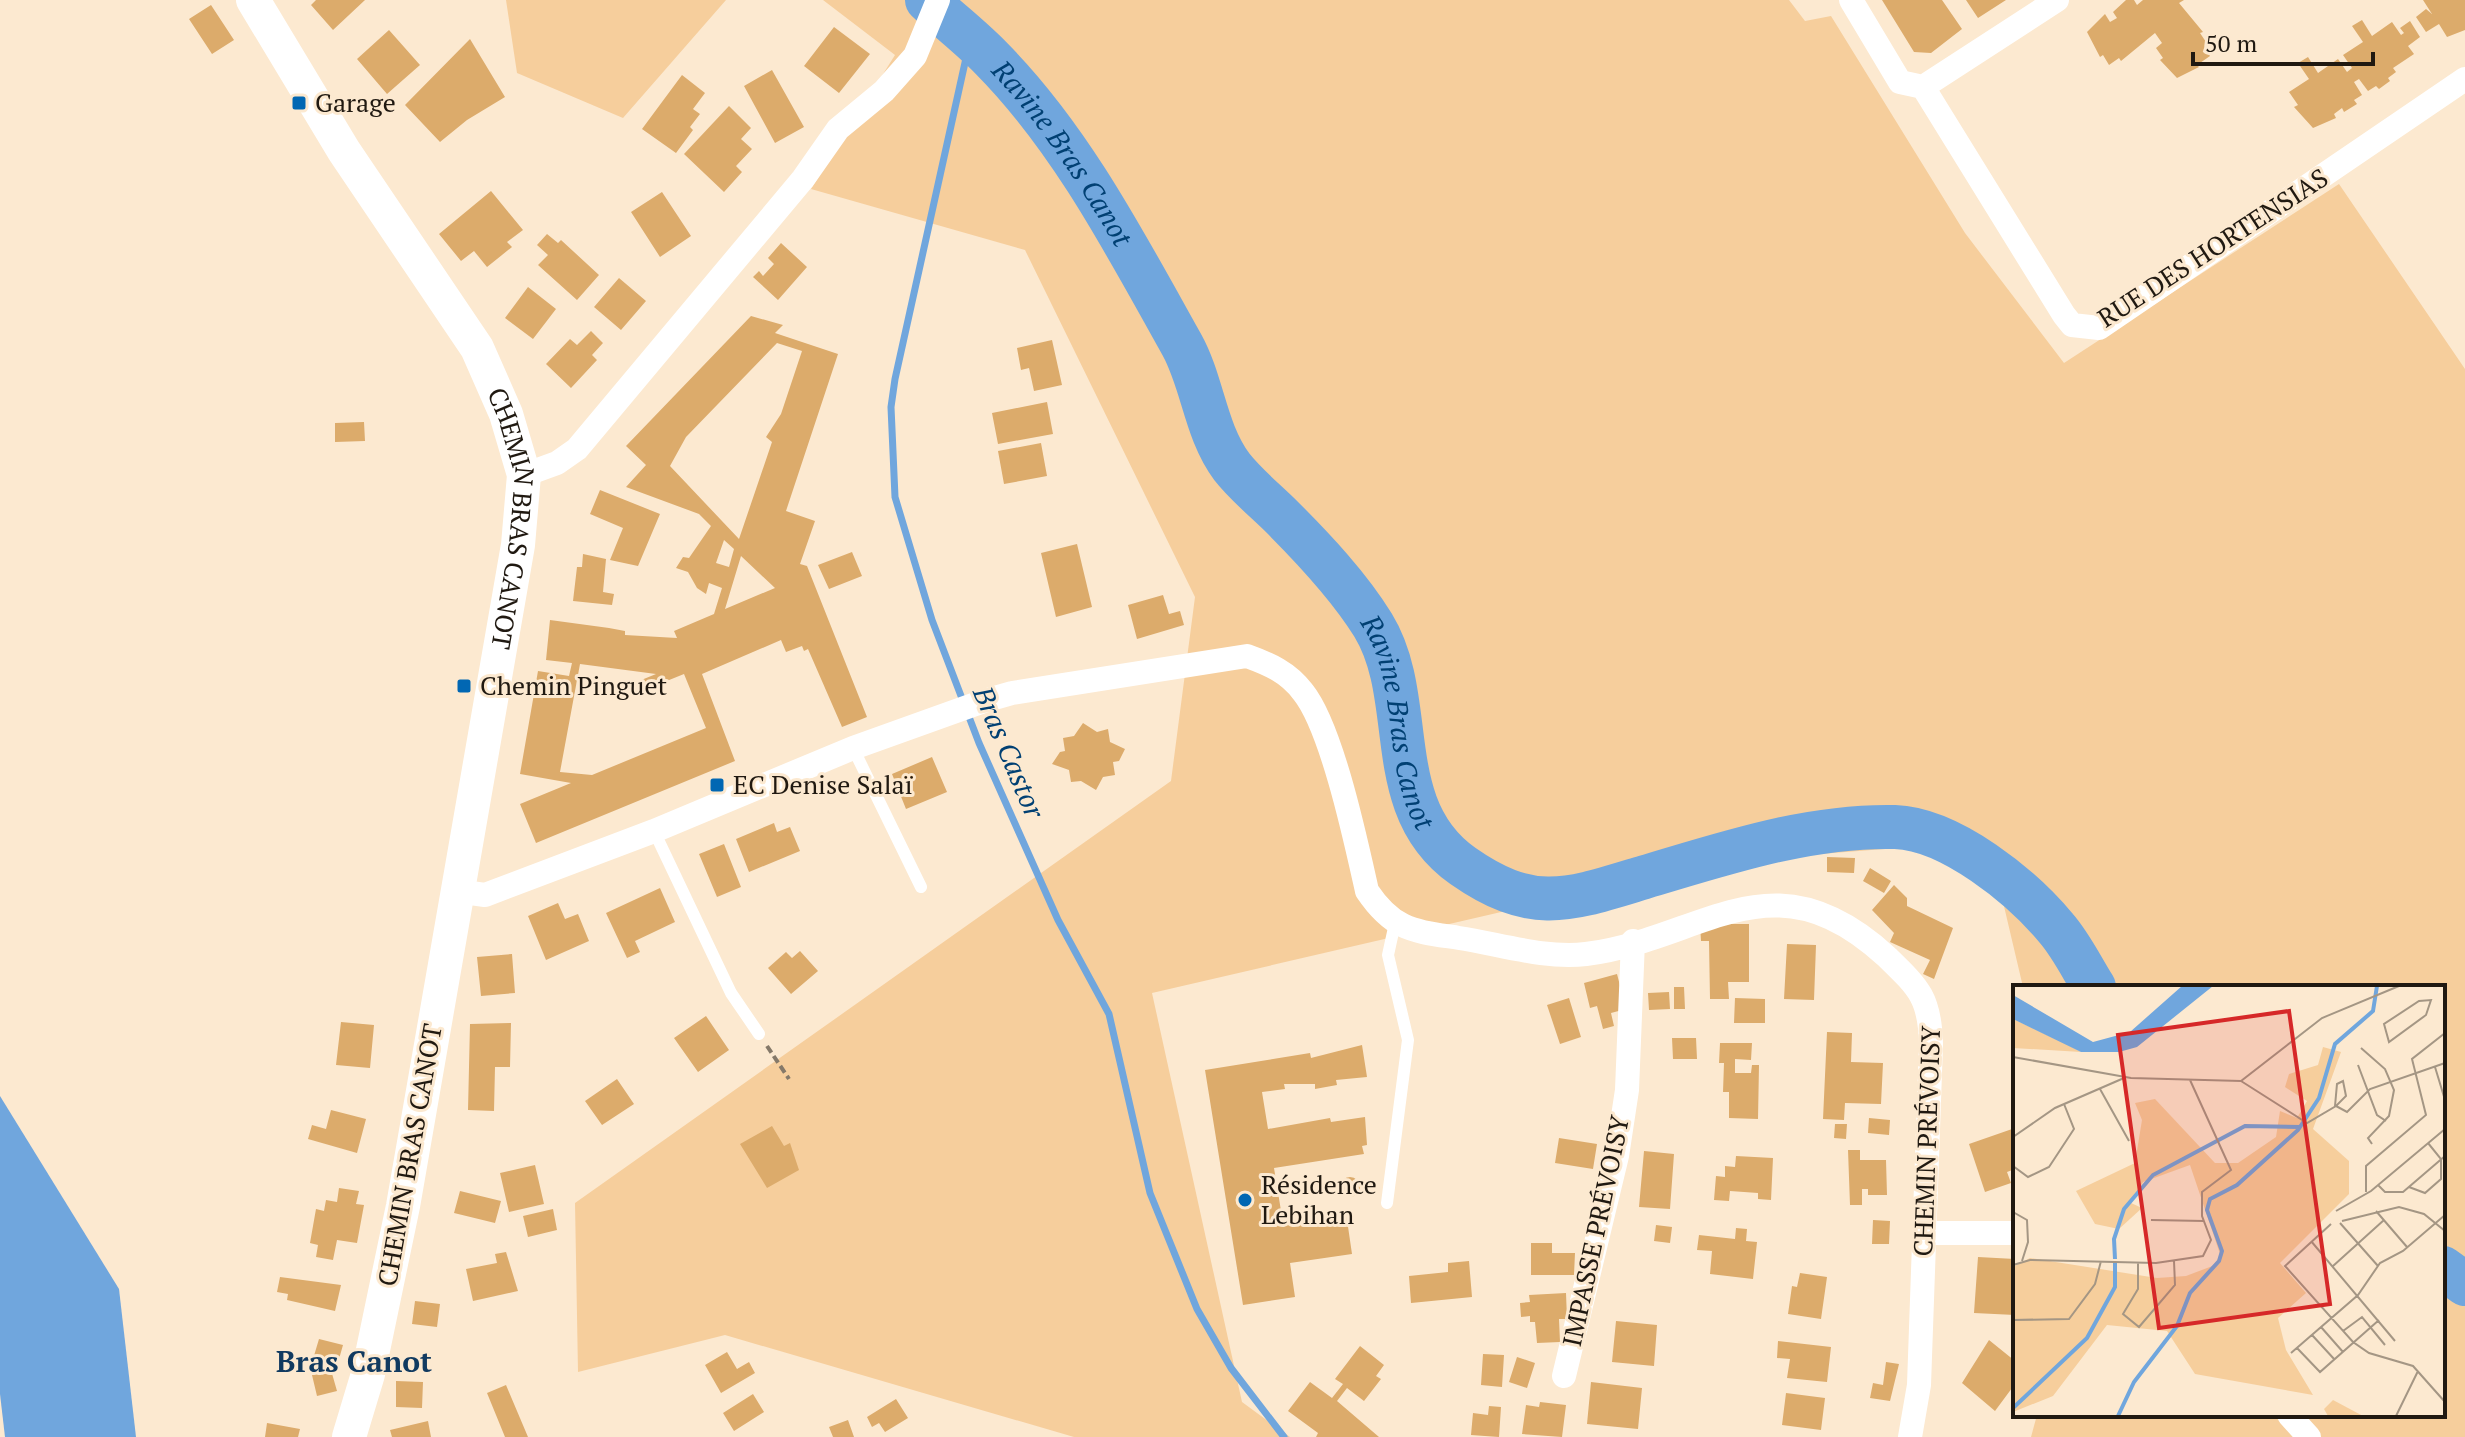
<svg xmlns="http://www.w3.org/2000/svg" width="2465" height="1437" viewBox="0 0 2465 1437" font-family="'PT Serif',serif">
<style>
.green{fill:#f6ce9c}
.water{fill:#70a6dd}
.lines{fill:none;stroke-linecap:round;stroke-linejoin:round}
.stream{stroke:#70a6dd;stroke-width:7}
.river{stroke:#70a6dd;stroke-width:44}
.building{fill:#dcab6b;fill-rule:evenodd}
.path{stroke:#857969;stroke-width:4;stroke-dasharray:8 4;stroke-linecap:butt}
.lane{stroke:#fff;stroke-width:12}
.street{stroke:#fff;stroke-width:24}
.secondary{stroke:#fff;stroke-width:34}
.poi-dot{fill:#0167b3;stroke:#fce9d0;stroke-width:3}
.labels{text-anchor:middle;stroke-width:6;stroke-linejoin:round;paint-order:stroke}
.poi-label{font-size:26px;fill:#201911;stroke:#fce9d0;text-anchor:start}
.street-label{font-size:26px;fill:#201911;stroke:#fce9d0}
.water-label{font-size:28px;font-style:italic;fill:#014073;stroke:#fce9d0}
.quarter-label{font-size:30px;font-weight:bold;fill:#113a60;stroke:#fce9d0}
.inset-river{fill:none;stroke:#70a6dd;stroke-width:4}
.inset-road{fill:none;stroke:#a49684;stroke-width:2}
.view{fill:#d62828;fill-opacity:0.15;stroke:#d62828;stroke-width:4}
.inset-edge{fill:none;stroke:#201911;stroke-width:4}
</style>
<rect width="100%" height="100%" fill="#fce9d0"/>
<path class="green" d="M506 0H726L623 118 517 73Z
M823 0H1789L1805 21 1831 16 1965 233 2064 363 2339 184 2465 369V1437H2031L2037 1415H2443V987H2023L2003 902 1923 846 1716 862 1152 993 1242 1402 1290 1437H1074L725 1335 578 1372 575 1203 1171 781 1195 597 1025 250 811 189 895 55Z"/>
<path class="water" d="M0 1096 119 1289 136 1437H5L0 1394Z"/>
<g class="lines">
<path class="stream" d="M970 40 895 379 891 407 895 497 932 620 979 743 1058 920 1109 1014 1150 1193 1197 1309 1231 1368 1284 1437"/>
<g class="river">
<path id="s1" d="M927 0C948 20 972 38 992 59 1072 140 1127 247 1182 345 1203 383 1205 431 1232 467 1246 485 1266 501 1282 517 1314 549 1349 586 1373 625 1419 700 1379 807 1463 866 1533 915 1569 900 1645 877 1726 853 1809 825 1895 827 1951 829 2022 887 2056 928 2071 945 2082 968 2094 987"/>
<path d="M2443 1268 2465 1284"/>
</g>
</g>
<path class="building" d="M316 0H365L333 30 311 5Z
M1882 0H1942L1962 29 1931 53 1914 52Z
M1966 0H2006L1978 18Z
M2126 0H2134L2137 5 2143 0H2184L2179 3 2203 32 2200 33 2208 45 2204 48 2210 56 2197 65 2199 67 2177 78 2160 60 2163 58 2156 48 2162 43 2155 33 2121 61 2119 58 2109 65 2103 55 2100 57 2087 32 2105 14 2110 22 2117 18 2113 12Z
M2423 0H2465V30L2447 37 2439 24 2426 32 2416 17 2426 9 2432 14Z
M211 5 234 40 212 54 189 19Z
M2362 20 2372 36 2392 22 2401 35 2404 33 2400 28 2410 21 2420 37 2408 46 2414 54 2393 68 2396 72 2388 78 2390 81 2379 89 2376 86 2368 91 2359 79 2354 82 2362 95 2354 100 2357 104 2344 112 2342 108 2334 114 2336 118 2313 128 2294 107 2298 105 2289 92 2309 79 2298 63 2308 57 2318 73 2338 59 2347 72 2352 68 2343 55 2363 42 2352 26Z
M834 27 870 54 839 93 804 66Z
M389 30 420 65 387 94 357 59Z
M470 39 505 97 467 120 440 142 405 105Z
M772 70 804 127 775 143 744 86Z
M682 75 705 93 693 109 700 114 690 127 693 130 676 153 642 129Z
M729 106 751 128 741 139 752 149 736 166 742 172 724 192 684 154Z
M491 191 523 230 507 242 512 247 487 267 474 251 461 261 439 234Z
M662 192 691 236 660 257 631 212Z
M547 234 558 243 561 240 599 275 577 300 538 265 548 255 537 245Z
M781 243 807 267 778 300 753 277 759 271 763 276 774 264 768 258Z
M619 278 646 301 621 330 594 307Z
M528 287 556 309 533 339 505 318Z
M751 316 783 325 775 333 838 354 786 511 815 521 800 564 807 566 867 717 842 727 808 649 804 651 802 646 786 652 781 640 702 674 735 761 536 843 520 804 571 783 520 774 538 671 569 676 572 663 546 660 550 620 609 628 625 631V635L677 638 674 631 714 614 722 588 709 583 706 594 697 588 688 572 676 568 683 557 689 558 711 526 699 514 626 487 646 465 626 446ZM777 343 802 351 781 414 766 437 772 442 739 539 670 466 686 437ZM724 540 734 549 729 567 716 563ZM741 556 775 588 725 609ZM580 664 656 674 634 683 637 693 684 674 706 728 592 775 560 772Z
M591 331 603 343 592 355 597 360 571 388 546 364 570 339 577 345Z
M1052 340 1062 385 1034 391 1029 368 1021 370 1017 348Z
M1047 402 1053 434 998 444 992 413Z
M364 422 365 441 335 442V423Z
M1041 443 1047 476 1004 484 998 451Z
M600 490 660 514 638 566 610 560 623 528 590 514Z
M1077 544 1092 607 1056 617 1041 553Z
M852 552 862 576 829 589 818 565Z
M583 554 606 559 603 592 614 594 612 605 573 601 577 567H582Z
M1163 595 1169 614 1180 611 1184 625 1137 639 1128 605Z
M1083 723 1097 732 1108 729 1110 742 1125 749 1119 761 1113 762 1115 775 1103 777 1096 790 1081 781 1071 782 1069 770 1052 764 1060 752 1065 751 1063 738 1074 736Z
M932 757 947 792 906 809 892 774Z
M774 823 777 832 790 827 800 851 749 872 736 839Z
M724 844 741 887 717 897 699 854Z
M1827 857 1855 858 1854 873 1827 872Z
M1870 868 1891 881 1884 893 1863 881Z
M1894 885 1907 898V906L1953 928 1934 979 1923 974 1930 960 1890 942 1894 933 1872 910Z
M660 888 675 922 635 941 640 952 627 958 606 913Z
M558 903 565 919 578 914 589 941 546 960 528 916Z
M1700 924H1749V982H1728L1729 999H1710L1709 941H1701Z
M1787 944 1816 945 1814 1000 1784 999Z
M800 951 818 971 791 994 768 968 786 952 792 958Z
M512 954 515 993 481 996 477 957Z
M1617 974 1626 1009 1611 1013 1614 1026 1603 1029 1597 1006 1590 1008 1584 983Z
M1674 987H1684L1685 1009H1674Z
M1669 992 1670 1009 1649 1010 1648 993Z
M1569 998 1581 1037 1560 1044 1547 1005Z
M1735 998 1765 999V1023H1734Z
M706 1016 729 1050 698 1072 674 1038Z
M341 1022 374 1025 370 1068 336 1065Z
M511 1023 510 1067H495L494 1111 468 1110 470 1024Z
M1827 1032 1852 1033 1851 1062 1883 1063 1881 1104 1845 1103 1844 1120 1823 1119Z
M1672 1038H1696L1697 1059H1673Z
M1720 1043H1752L1751 1060 1735 1059V1073H1751L1752 1065H1759L1758 1119 1729 1118V1092H1723L1724 1063H1719Z
M1362 1045 1367 1077 1336 1080 1337 1085 1315 1089V1084H1284L1285 1089 1262 1092 1268 1129 1330 1118 1331 1122 1365 1117 1367 1145 1362 1146 1364 1154 1274 1168 1283 1223 1346 1213 1352 1254 1290 1263 1295 1297 1243 1305 1205 1070 1310 1053 1311 1058Z
M617 1079 634 1104 602 1125 585 1101Z
M331 1110 366 1119 357 1153 308 1139 312 1125 326 1129Z
M1869 1118 1890 1120 1889 1135 1868 1133Z
M1835 1124H1847L1846 1139 1834 1138Z
M772 1126 784 1146 790 1143 799 1170 767 1188 740 1144Z
M2015 1128V1169L2007 1172 2011 1183 1985 1192 1969 1144Z
M1559 1138 1597 1144 1593 1169 1555 1163Z
M1848 1150H1860V1160H1886L1887 1195H1868V1189H1862V1205H1850Z
M1644 1151 1674 1154 1670 1209 1639 1207Z
M1736 1156 1773 1158 1771 1200 1758 1199V1193L1730 1191 1729 1201 1714 1200 1716 1176 1725 1177V1166L1735 1167Z
M535 1165 544 1204 509 1212 500 1173Z
M1340 1187a10 10 0 1 1 20 0a10 10 0 1 1-20 0Z
M339 1188 359 1191 356 1204 364 1205 357 1243 337 1240 333 1260 316 1257 318 1245 310 1243 316 1209 324 1211 326 1200 337 1202Z
M460 1191 501 1201 495 1223 454 1213Z
M553 1209 557 1230 528 1237 523 1216Z
M1873 1220 1890 1221 1889 1244H1872Z
M1656 1225 1672 1227 1670 1243 1654 1241Z
M1736 1228 1747 1229 1746 1241 1757 1242 1753 1279 1710 1274 1712 1251 1697 1250 1699 1235 1735 1239Z
M1531 1243H1552V1253H1575L1574 1275H1531Z
M506 1252 518 1291 473 1301 466 1269 497 1263 495 1254Z
M1978 1257 2015 1259V1315L1974 1313Z
M1469 1261 1472 1297 1411 1303 1409 1276 1448 1272V1263Z
M1800 1273 1827 1277 1821 1319 1788 1314 1792 1286 1797 1287Z
M280 1277 341 1285 335 1311 287 1300 288 1294 277 1292Z
M1566 1293 1567 1319H1559L1560 1342 1537 1343 1535 1322H1530V1316L1521 1317 1520 1303 1530 1302 1529 1295Z
M415 1301 440 1304 437 1327 412 1324Z
M1616 1321 1657 1325 1654 1366 1612 1362Z
M319 1339 343 1345 337 1366 313 1359Z
M1989 1340 2015 1361V1384L1995 1411 1962 1383Z
M1778 1341 1831 1347 1827 1382 1787 1378 1790 1359 1777 1358Z
M1360 1346 1384 1365 1376 1376 1381 1379 1364 1401 1347 1388 1337 1401 1379 1437H1316L1318 1433 1288 1411 1310 1382 1332 1398 1343 1384 1335 1379Z
M727 1352 737 1369 749 1362 755 1373 721 1393 705 1365Z
M1483 1354 1504 1355 1502 1387 1481 1385Z
M1517 1357 1535 1363 1527 1388 1509 1382Z
M1886 1362 1899 1364 1890 1401 1870 1398 1873 1383 1883 1385Z
M331 1370 337 1391 317 1396 312 1375Z
M396 1381 423 1382 422 1408 396 1407Z
M1591 1382 1642 1388 1638 1429 1587 1424Z
M506 1385 528 1437H505L487 1393Z
M1786 1393 1825 1398 1821 1430 1782 1425Z
M753 1394 764 1412 734 1431 723 1413Z
M896 1399 908 1418 885 1432 879 1423 872 1427 867 1417Z
M1540 1402 1566 1405 1562 1437 1522 1434 1526 1405 1539 1407Z
M1489 1406 1501 1407 1499 1437 1471 1435 1473 1413 1488 1415Z
M848 1420 854 1437H833L829 1427Z
M428 1421 431 1437H392L390 1430Z
M267 1423 300 1429 298 1437H265Z"/>
<g class="lines">
<path class="path" d="M767 1046 789 1079"/>
<path class="lane" d="M853 748 921 887
M654 831 731 993 759 1034
M1387 1203 1408 1040 1388 955 1395 923"/>
<path class="street" d="M1851 0 1900 82 1923 87 2057 0
M1923 87 2064 315 2072 325 2099 328 2465 79
M524 475 557 463 577 449 803 179 838 129 884 91 915 56 938 0
M456 891 485 895 654 831 853 748 984 701 1012 693 1247 656C1269 664 1288 672 1303 692 1332 728 1356 842 1367 891 1394 931 1414 931 1459 938 1499 944 1545 959 1586 954 1704 939 1772 851 1887 957 1919 988 1930 998 1931 1044L1919 1385 1910 1437
M1924 1233H2015
M1564 1376 1617 1156 1627 1090 1633 941
M2289 1415 2309 1437"/>
<path class="secondary" id="s2" d="M253 0 344 151 477 348 506 414 524 475 518 545 403 1206 368 1374 349 1437"/>
</g>
<g class="poi-dot">
<rect x="291" y="95" width="16" height="16" rx="4"/>
<rect x="456" y="678" width="16" height="16" rx="4"/>
<rect x="709" y="777" width="16" height="16" rx="4"/>
<circle cx="1245" cy="1200" r="8"/>
</g>
<g class="labels">
<g class="poi-label">
<text x="315" y="112">Garage</text>
<text x="480" y="695">Chemin Pinguet</text>
<text x="733" y="794">EC Denise Salaï</text>
<text x="1261" y="1194">Résidence<tspan x="1261" dy="30">Lebihan</tspan></text>
</g>
<g class="street-label">
<text transform="translate(2213 248) rotate(-33)" y="9">RUE DES HORTENSIAS</text>
<text dy="9" stroke="none"><textPath href="#s2" startOffset="592">CHEMIN BRAS CANOT</textPath></text>
<text transform="translate(1927 1141) rotate(-88)" y="9">CHEMIN PRÉVOISY</text>
<text transform="translate(410 1155) rotate(-80)" y="9">CHEMIN BRAS CANOT</text>
<text transform="translate(1596 1231) rotate(-78)" y="9">IMPASSE PRÉVOISY</text>
</g>
<g class="water-label">
<text dy="10" stroke="none"><textPath href="#s1" startOffset="206">Ravine Bras Canot</textPath></text>
<text dy="10" stroke="none"><textPath href="#s1" startOffset="878">Ravine Bras Canot</textPath></text>
<text transform="translate(1009 752) rotate(67)" y="10">Bras Castor</text>
</g>
<g class="quarter-label">
<text x="354" y="1372">Bras Canot</text>
</g>
</g>
<g transform="translate(2013 985)">
<rect width="432" height="432" fill="#fce9d0"/>
<path d="M0 34 49 57 68 67 0 63ZM310 62 328 67 300 144 336 176V209L267 278 293 308 265 333 273 365 300 410 182 389 154 346 94 340 40 411 0 427V282L17 273 144 293 173 291 202 280 207 269 177 180 130 197 118 218 129 223 106 244 82 239 63 206 122 178 129 135 122 118 142 114 202 178H225L263 152 267 126 284 133 294 116 272 102 276 89 305 80ZM320 415 350 431H315L311 424Z" fill="#f6ce9c"/>
<path d="M169 1H200L124 62 106 67H68L0 34V10L80 57 117 47Z" fill="#70a6dd"/>
<path class="inset-river" d="M102 274 101 254 111 224 140 190 232 141 287 142M0 423 74 353 102 302V278M105 431 121 397 164 341 177 308 206 276 209 266 194 225 197 214 224 200 285 145 306 113 322 59 360 26 364 1"/>
<path class="inset-road" d="M418 15 413 30 376 57 371 39 406 16ZM348 63 372 84 381 105 376 131 355 153 359 159M0 72 118 93 228 96 309 33 386 1M345 80 364 130 373 136M422 82 432 115M228 96 294 138 323 121 333 111 330 96 324 99 322 121M87 104 116 156M323 121 334 127 357 104 432 78M0 152 42 123 111 93M0 181 15 192 36 182 61 144 51 119M365 200 372 207H390L432 171M396 202 412 208 428 194V174L415 158M353 207V181L413 130 399 74 432 48M323 226 358 206 432 144M363 226 394 262M0 227 14 235 15 257 9 276M138 235 191 236M329 236 386 222 411 229 432 246M327 238 365 281M318 239 272 281 340 357 356 368 400 381 432 417M298 256 382 356M125 277V304L110 329 126 342 162 300 161 276M0 280 17 275 143 278 190 271 198 255 189 231V207L218 185 177 95M320 281 371 235M0 335 56 334 82 299 88 276M308 342 330 367M330 346 349 332 372 360M299 350 322 375M284 363 307 387 366 335M278 368 345 310 367 278 390 266 432 230M383 431 405 386"/>
<path class="view" d="M276 26 317 319 146 343 105 50Z"/>
<rect width="432" height="432" class="inset-edge"/>
</g>
<path d="M2193 52v12h180v-12" fill="none" stroke="#201911" stroke-width="4"/>
<text x="2205" y="52" font-size="24" fill="#201911" stroke="#fce9d0" stroke-width="6" paint-order="stroke">50 m</text>
</svg>
